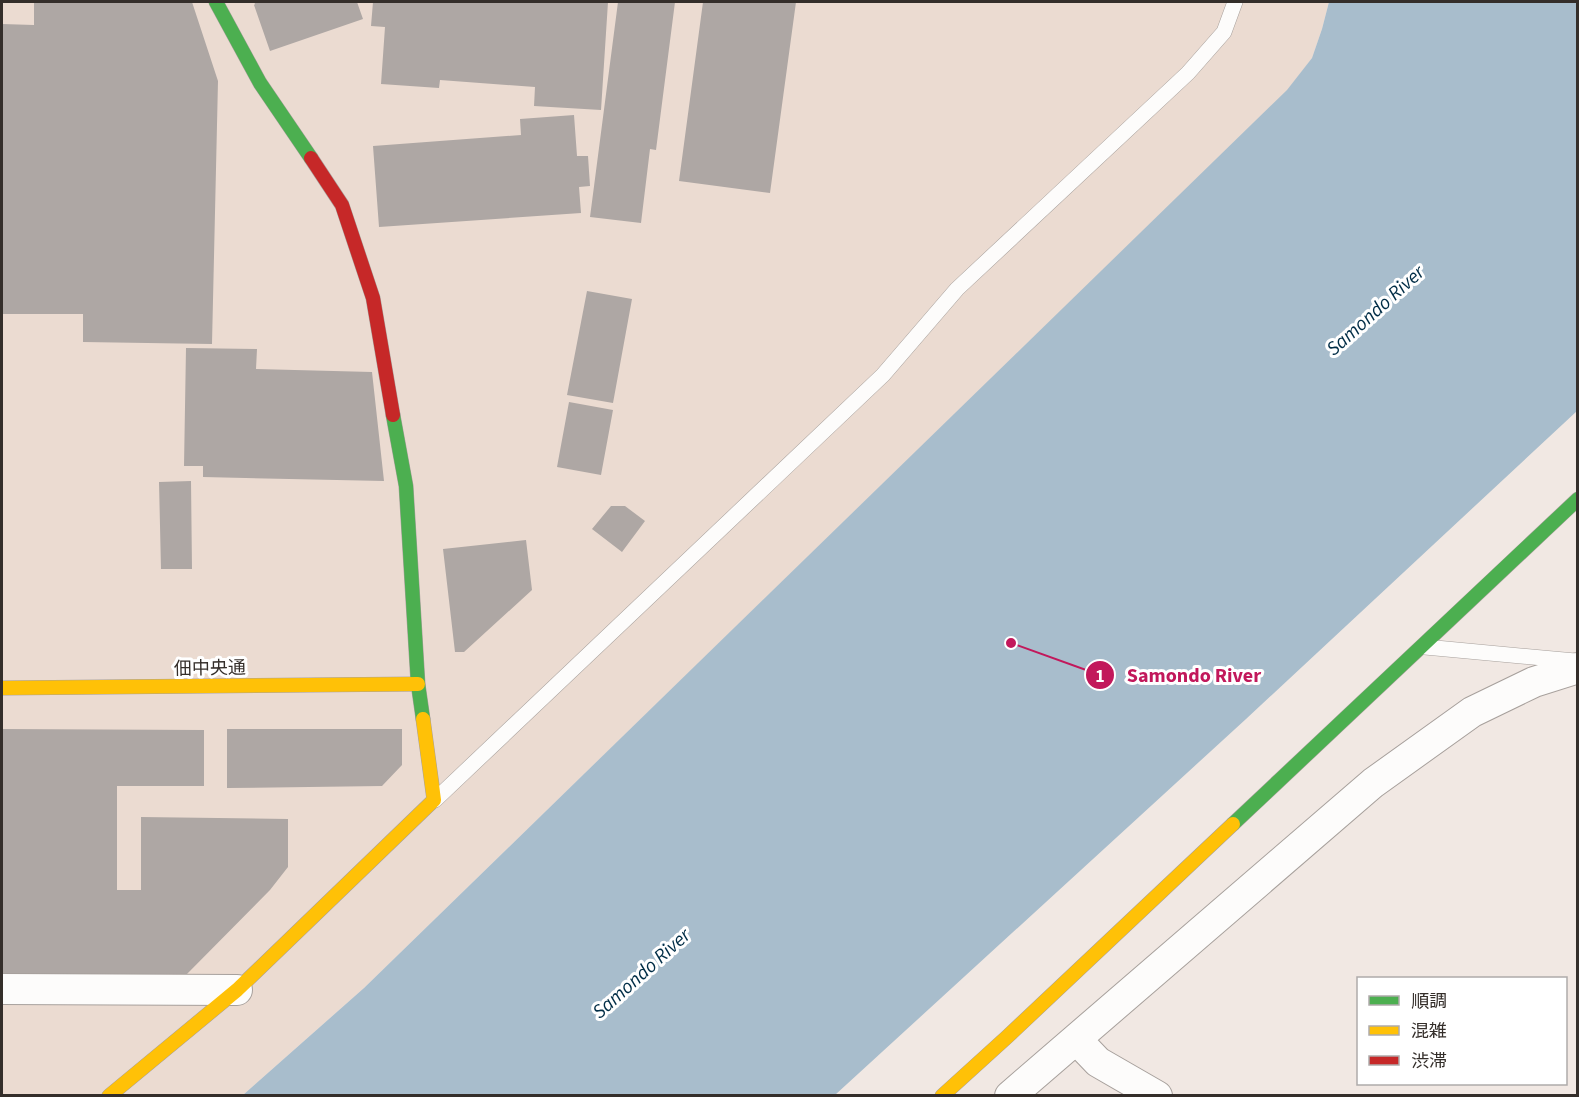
<svg xmlns="http://www.w3.org/2000/svg" width="1579" height="1097" viewBox="0 0 1579 1097" font-family="'Source Sans 3','Noto Sans JP',sans-serif">
<style>
.built{fill:#ebdbd1}
.water{fill:#a8bdcc}
.building{fill:#aea7a4}
.lines{fill:none;stroke-linecap:round;stroke-linejoin:round}
.lane-casing{stroke:#a7a09c;stroke-width:16}
.street-casing{stroke:#a7a09c;stroke-width:32}
.fast-casing{stroke:#a7a09c;stroke-width:15}
.slow-casing{stroke:#a7a09c;stroke-width:15}
.jam-casing{stroke:#a7a09c;stroke-width:15}
.lane{stroke:#fdfcfb;stroke-width:15}
.street{stroke:#fdfcfb;stroke-width:30}
.fast{stroke:#4caf50;stroke-width:14}
.slow{stroke:#ffc107;stroke-width:14}
.jam{stroke:#c62828;stroke-width:14}
.labels{text-anchor:middle;stroke-width:6;stroke-linejoin:round;paint-order:stroke}
.street-label{font-size:18px;fill:#342e2a;stroke:#fff}
.water-label{font-size:20px;font-style:italic;fill:#002d46;stroke:#fff}
.leader{fill:none;stroke:#c2185b;stroke-width:2}
.callout-dot{fill:#c2185b;stroke:#fff;stroke-width:2}
.mark-label{font-size:18px;text-anchor:middle;font-weight:bold;fill:#fff}
.callout-label{font-size:20px;text-anchor:middle;font-weight:bold;fill:#c2185b;stroke:#fff;stroke-width:6;stroke-linejoin:round;paint-order:stroke}
</style>
<rect width="100%" height="100%" fill="#f1e8e3"/>
<path class="built" d="M2 2H1329L1322 29 1312 58 1288 90 364 988 243 1095 2 1096Z"/>
<path class="water" d="M1329 2H1577V411L1246 719 835 1095H243L364 988 1287 90 1312 58 1322 29Z"/>
<path class="building" d="M34 2H192L218 81 212 344 83 342V314H2V24L34 25Z
M254 2H357L363 19 270 51 254 5 255 4Z
M373 2H608L601 110 534 106 535 87 440 80 439 88 381 84 385 27 371 26Z
M618 2H675L656 150 650 149 641 223 590 217Z
M703 2H796L770 193 679 181Z
M574 115 577 156H588L590 186 579 187 581 213 379 227 373 146 521 135 520 119Z
M587 291 632 299 613 403 567 395Z
M186 348 257 349 256 369 372 372 384 481 203 477V466H184Z
M569 402 613 410 601 475 557 467Z
M191 481 192 569H161L159 482Z
M611 506H625L645 521 622 552 592 529Z
M526 540 532 590 464 652H455L443 549Z
M2 729 204 730V786H117V890H141V817L288 819V867L270 890 186 975 2 974Z
M227 729H402V765L382 786 227 788Z"/>
<g class="lines">
<defs>
<path id="lane" d="M1425 647 1575 661
M435 800 883 375 957 289 1188 73 1224 32 1235 2"/>
<path id="street" d="M2 989 237 990
M1076 1039 1098 1062 1157 1096
M1010 1096 1373 783 1472 712 1534 682 1578 668"/>
<path id="fast" d="M216 2 260 83 311 158
M393 415 406 486 418 684 423 719
M1233 824 1578 499"/>
<path id="slow" d="M2 688 418 684
M109 1096 237 990 434 800 423 719
M942 1096 1007 1037 1233 824"/>
<path id="jam" d="M311 158 342 205 373 298 393 415"/>
</defs>
<use href="#lane" class="lane-casing"/>
<use href="#street" class="street-casing"/>
<use href="#fast" class="fast-casing"/>
<use href="#slow" class="slow-casing"/>
<use href="#jam" class="jam-casing"/>
<use href="#lane" class="lane"/>
<use href="#street" class="street"/>
<use href="#fast" class="fast"/>
<use href="#slow" class="slow"/>
<use href="#jam" class="jam"/>
</g>
<g class="labels">
<g class="street-label">
<text transform="translate(210 668) rotate(-1)" y="6">佃中央通</text>
</g>
<g class="water-label">
<text transform="translate(1375 310) rotate(-42)" y="7">Samondo River</text>
<text transform="translate(641 973) rotate(-42)" y="7">Samondo River</text>
</g>
</g>
<path class="leader" d="M1011 643L1100 675"/>
<g class="callout-dot">
<circle cx="1011" cy="643" r="6"/>
<circle cx="1100" cy="675" r="15"/>
</g>
<g class="mark-label">
<text x="1100" y="682">1</text>
</g>
<g class="callout-label">
<text x="1194" y="682">Samondo River</text>
</g>
<rect width="1579" height="1097" fill="none" stroke="#342e2a" stroke-width="6"/>
<rect x="1357" y="977" width="210" height="108" fill="#ffffff" stroke="#aeabaa" stroke-width="1.5"/>
<rect x="1369" y="996" width="30" height="9" fill="#4caf50" stroke="#aeabaa" stroke-width="1.5"/>
<text x="1411" y="1007" font-size="18" fill="#342e2a">順調</text>
<rect x="1369" y="1026" width="30" height="9" fill="#ffc107" stroke="#aeabaa" stroke-width="1.5"/>
<text x="1411" y="1037" font-size="18" fill="#342e2a">混雑</text>
<rect x="1369" y="1056" width="30" height="9" fill="#c62828" stroke="#aeabaa" stroke-width="1.5"/>
<text x="1411" y="1067" font-size="18" fill="#342e2a">渋滞</text>
</svg>
